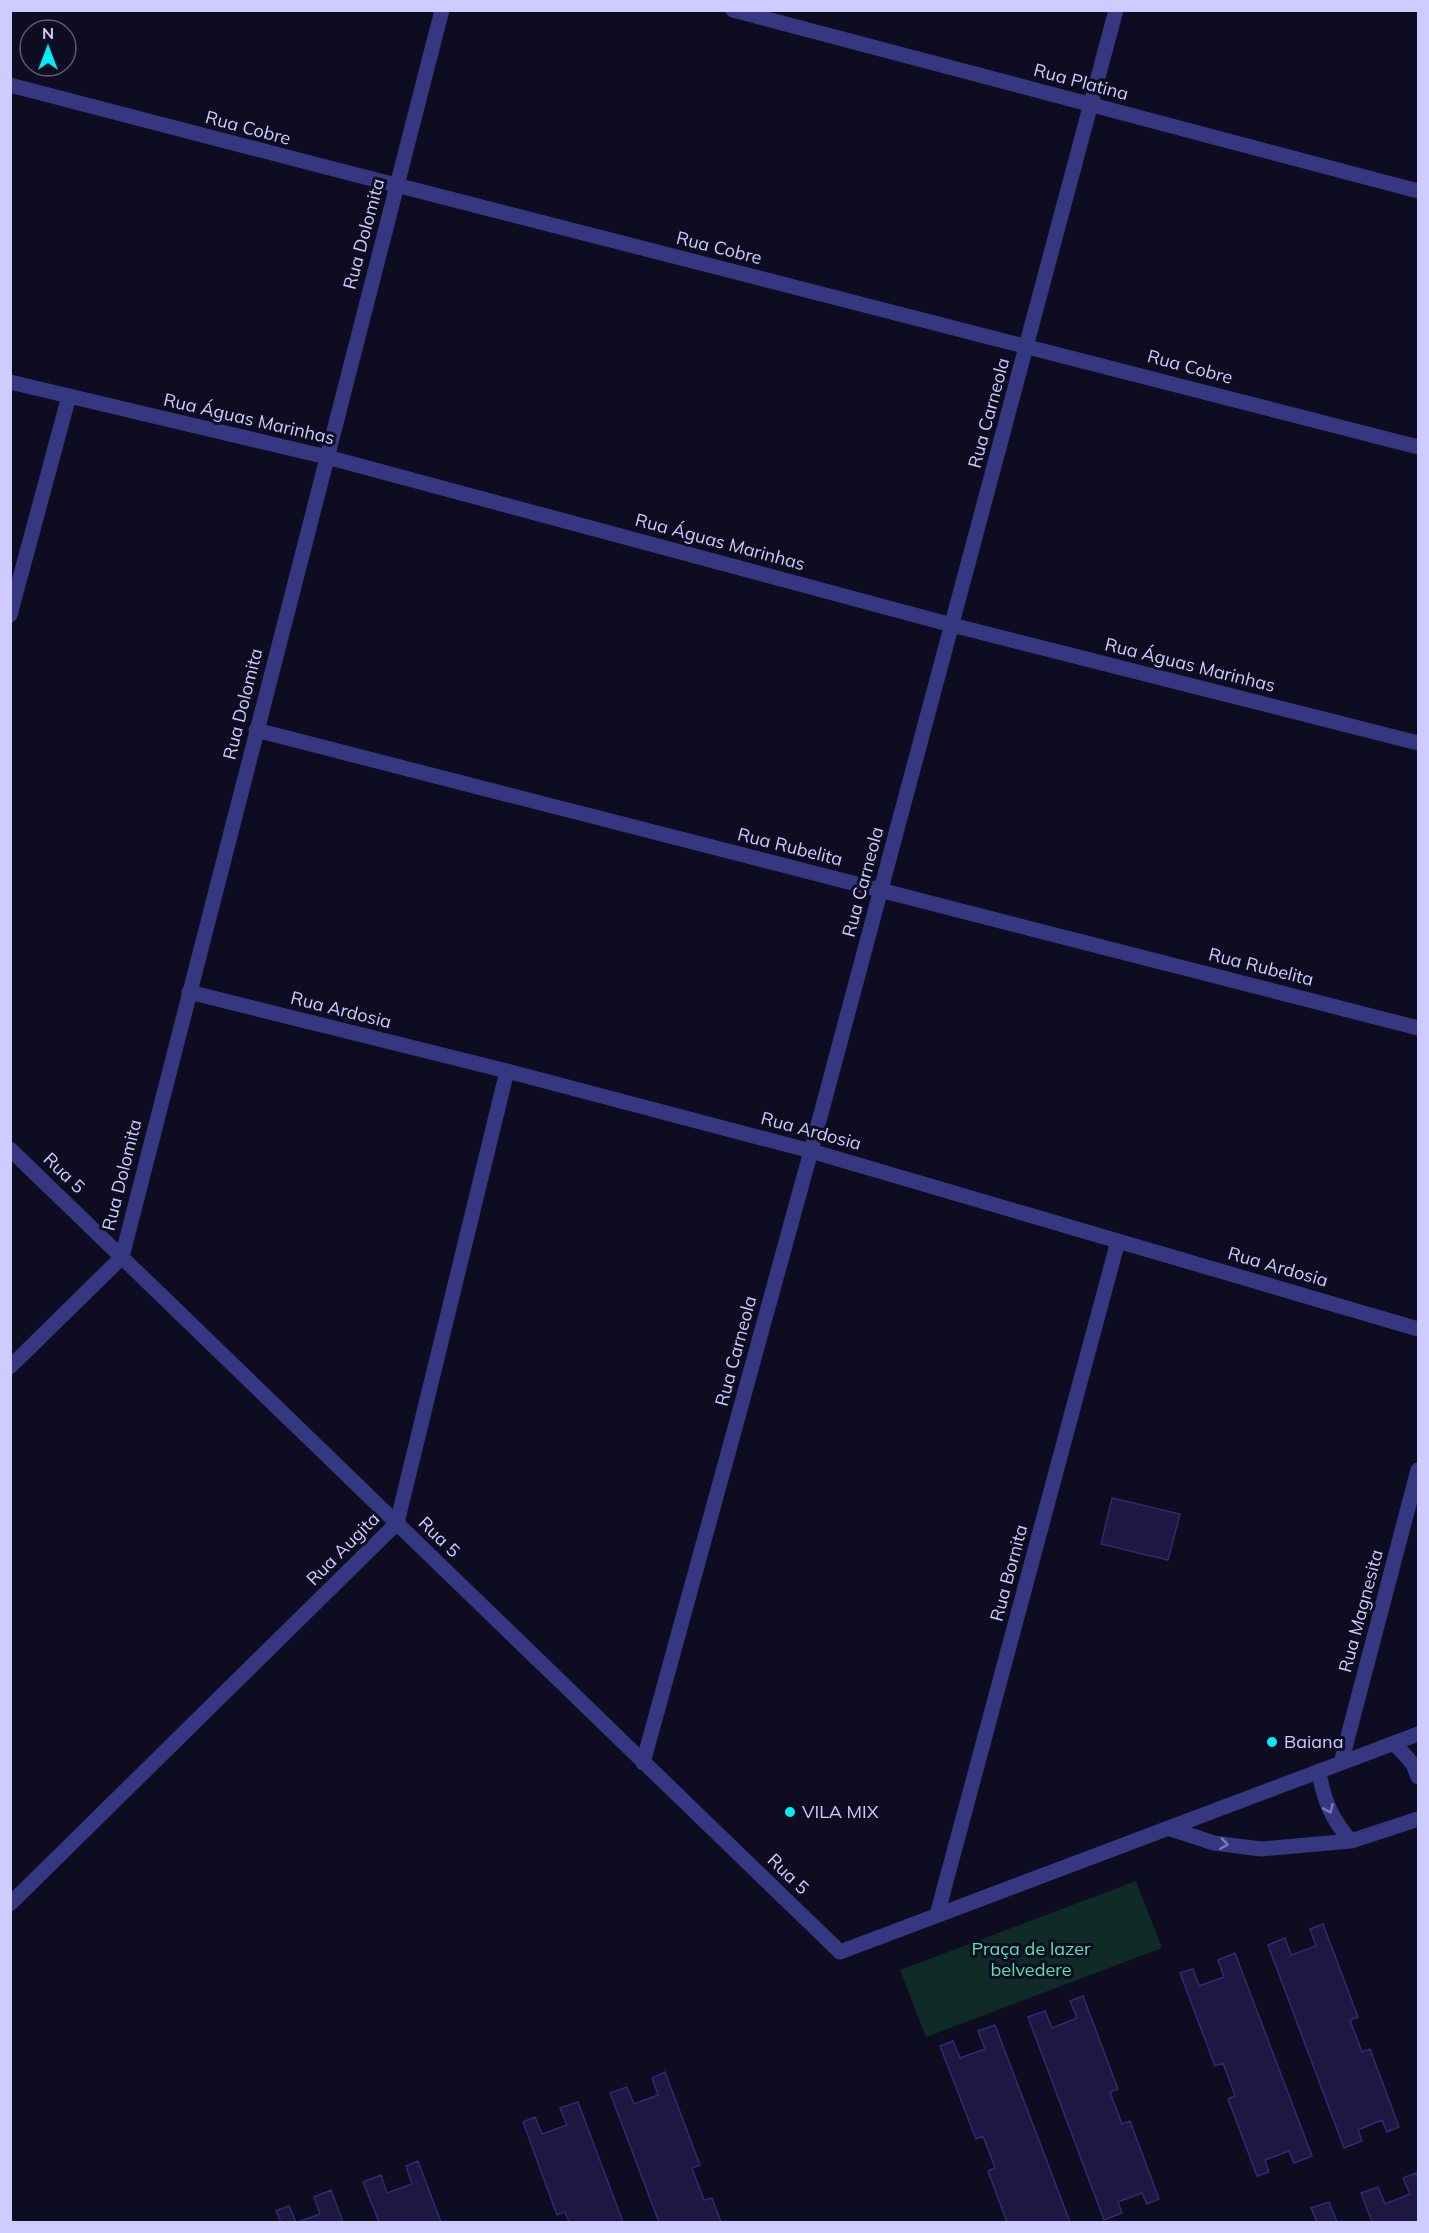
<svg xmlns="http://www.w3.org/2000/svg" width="1429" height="2233" viewBox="0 0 1429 2233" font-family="Mulish,sans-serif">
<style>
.green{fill:#0f2a27}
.building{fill:#1d1741;stroke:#32296e;stroke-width:1.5}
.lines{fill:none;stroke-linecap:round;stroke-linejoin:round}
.minor{stroke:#353780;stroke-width:15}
.oneway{stroke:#797ab9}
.poi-dot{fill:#00edf6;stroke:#0e0c20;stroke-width:2}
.labels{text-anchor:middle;stroke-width:6;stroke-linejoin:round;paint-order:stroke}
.street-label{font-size:18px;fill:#cdcbff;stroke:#0e0c20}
.poi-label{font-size:18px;fill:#cdcbff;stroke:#0e0c20;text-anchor:start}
.park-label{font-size:18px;fill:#54e2b5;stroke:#0e0c20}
</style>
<rect width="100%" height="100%" fill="#0e0c20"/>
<path class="green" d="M1136 1881 1162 1948 926 2037 900 1970Z"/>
<path class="building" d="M1112 1498 1180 1514 1168 1560 1101 1544Z
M1323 1924 1358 2017 1350 2020 1362 2052 1370 2049 1399 2127 1387 2132 1382 2120 1358 2130 1362 2141 1344 2148 1268 1945 1285 1938 1291 1955 1316 1946 1310 1929Z
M1235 1953 1312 2156 1294 2163 1289 2151 1265 2160 1269 2172 1257 2176 1228 2099 1235 2096 1223 2063 1215 2066 1180 1973 1193 1969 1199 1986 1224 1977 1218 1960Z
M1083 1996 1118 2089 1110 2092 1122 2124 1130 2121 1159 2199 1147 2204 1142 2193 1118 2202 1122 2213 1104 2220 1028 2017 1045 2011 1052 2028 1077 2018 1070 2001Z
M995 2025 1070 2222H1007L988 2171 995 2168 983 2136 976 2139 940 2046 953 2041 960 2058 985 2049 978 2031Z
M665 2072 700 2165 692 2168 704 2200 712 2198 721 2222H659L610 2093 627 2087 634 2104 658 2095 652 2078Z
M578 2102 623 2222H569L565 2212 557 2215 523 2122 535 2117 542 2134 567 2125 560 2108Z
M418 2161 441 2222H379L363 2182 381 2175 387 2193 412 2184 406 2166Z
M1416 2173 1418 2178V2222H1372L1361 2193 1378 2187 1385 2204 1410 2194 1403 2178Z
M331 2190 343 2222H298L320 2214 314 2197Z
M1329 2202 1337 2222H1317L1311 2208Z
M289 2206 296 2222H281L276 2211Z"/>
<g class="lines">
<path class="minor" d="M733 10 1418 191
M10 85C479 208 950 325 1418 447
M10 382 327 457 952 625 1418 743
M10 615 69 396
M256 730 1418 1028
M189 992 507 1071 811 1151 1418 1329
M10 1149 840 1952 1418 1734
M10 1367 122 1257 442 10
M1394 1743 1413 1764 1418 1777
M643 1763 811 1151 1116 10
M1341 1763 1418 1470
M1319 1771C1323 1799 1332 1820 1351 1841
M1168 1828 1214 1843 1261 1849 1351 1841 1418 1819
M10 1904 397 1523 507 1071
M937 1915 1118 1241"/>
</g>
<defs><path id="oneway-chevron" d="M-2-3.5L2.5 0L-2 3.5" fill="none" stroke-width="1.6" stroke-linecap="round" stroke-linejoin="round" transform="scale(1.5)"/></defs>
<g class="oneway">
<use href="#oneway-chevron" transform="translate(1329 1809) rotate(66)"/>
<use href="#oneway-chevron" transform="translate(1224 1844) rotate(9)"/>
</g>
<g class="poi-dot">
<circle cx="1272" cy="1742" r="6"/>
<circle cx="790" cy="1812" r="6"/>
</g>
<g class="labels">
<g class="street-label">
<text transform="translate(1081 82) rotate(15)" y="6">Rua Platina</text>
<text transform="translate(248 128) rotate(15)" y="6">Rua Cobre</text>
<text transform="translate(364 234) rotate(-75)" y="6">Rua Dolomita</text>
<text transform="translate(719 248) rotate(14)" y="6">Rua Cobre</text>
<text transform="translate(1190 367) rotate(15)" y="6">Rua Cobre</text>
<text transform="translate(989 413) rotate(-75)" y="6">Rua Carneola</text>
<text transform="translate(249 419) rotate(13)" y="6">Rua Águas Marinhas</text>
<text transform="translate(720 542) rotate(15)" y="6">Rua Águas Marinhas</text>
<text transform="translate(1190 665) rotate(14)" y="6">Rua Águas Marinhas</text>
<text transform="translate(243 704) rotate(-76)" y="6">Rua Dolomita</text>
<text transform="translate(790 847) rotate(14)" y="6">Rua Rubelita</text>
<text transform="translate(863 882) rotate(-75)" y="6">Rua Carneola</text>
<text transform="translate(1261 967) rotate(14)" y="6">Rua Rubelita</text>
<text transform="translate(341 1010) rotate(14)" y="6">Rua Ardosia</text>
<text transform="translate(811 1131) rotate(15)" y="6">Rua Ardosia</text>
<text transform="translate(64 1173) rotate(44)" y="6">Rua 5</text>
<text transform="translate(122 1175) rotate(-76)" y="6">Rua Dolomita</text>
<text transform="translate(1278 1267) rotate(16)" y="6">Rua Ardosia</text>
<text transform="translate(736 1351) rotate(-75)" y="6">Rua Carneola</text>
<text transform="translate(439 1537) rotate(44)" y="6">Rua 5</text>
<text transform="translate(343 1549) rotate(-45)" y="6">Rua Augita</text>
<text transform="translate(1009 1573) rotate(-75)" y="6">Rua Bornita</text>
<text transform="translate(1361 1611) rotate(-75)" y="6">Rua Magnesita</text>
<text transform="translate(788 1874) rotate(44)" y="6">Rua 5</text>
</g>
<g class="poi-label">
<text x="1284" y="1748">Baiana</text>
<text x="802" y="1818">VILA MIX</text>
</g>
<g class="park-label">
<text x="1031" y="1955">Praça de lazer<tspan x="1031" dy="21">belvedere</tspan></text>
</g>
</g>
<rect width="1429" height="2233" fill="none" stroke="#cdcbff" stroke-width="24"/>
<g transform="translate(48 48)"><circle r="28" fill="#0e0c20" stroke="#5a5879" stroke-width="1.5"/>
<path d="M0-4.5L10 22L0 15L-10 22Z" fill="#00edf6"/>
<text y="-9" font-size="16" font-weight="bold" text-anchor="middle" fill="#cdcbff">N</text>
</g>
</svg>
